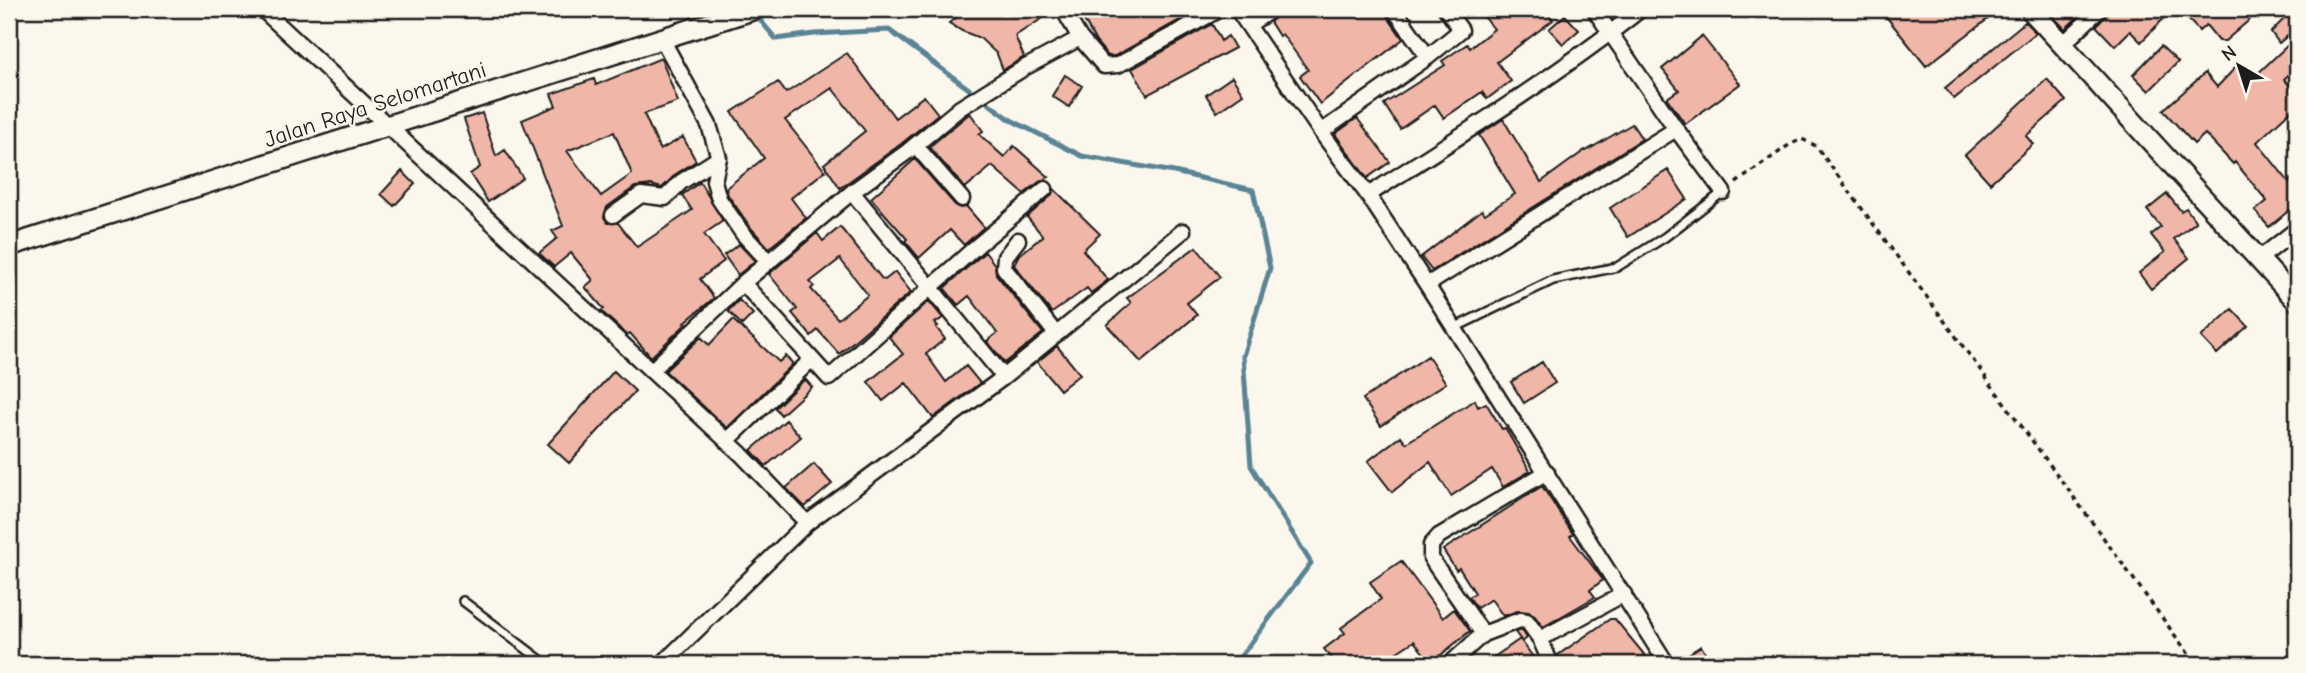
<svg xmlns="http://www.w3.org/2000/svg" width="2306" height="673" viewBox="0 0 2306 673" font-family="'Comic Neue',sans-serif">
<style>
.lines{fill:none;stroke-linecap:round;stroke-linejoin:round}
.stream{stroke:#5a8495;stroke-width:5}
.building{fill:#f0b6a8;stroke:#1c1c1c;stroke-width:2;fill-rule:evenodd}
.lane-casing{stroke:#1c1c1c;stroke-width:12}
.street-casing{stroke:#1c1c1c;stroke-width:19}
.secondary-casing{stroke:#1c1c1c;stroke-width:24}
.path{stroke:#1c1c1c;stroke-width:3.5;stroke-dasharray:5 5;stroke-linecap:butt}
.lane{stroke:#fbf7ec;stroke-width:7}
.street{stroke:#fbf7ec;stroke-width:14}
.secondary{stroke:#fbf7ec;stroke-width:19}
.labels{text-anchor:middle;stroke-width:5;stroke-linejoin:round;paint-order:stroke}
.street-label{font-size:23px;fill:#1c1c1c;stroke:#fbf7ec}
</style>
<rect width="100%" height="100%" fill="#fbf7ec"/>
<filter id="ink" filterUnits="userSpaceOnUse"><feTurbulence type="fractalNoise" baseFrequency=".0143" numOctaves="2"/><feDisplacementMap in="SourceGraphic" scale="14" xChannelSelector="R" yChannelSelector="G"/><feConvolveMatrix kernelMatrix="1 2 1 2 8 2 1 2 1" color-interpolation-filters="sRGB"/></filter>
<g filter="url(#ink)">
<g class="lines">
<path class="stream" d="M755 14 776 39 814 34 889 30 1011 120 1082 156 1174 172 1253 190 1270 268 1243 356 1251 466 1311 563 1235 664"/>
</g>
<path class="building" d="M950 9H1053L1054 11 1015 36 1024 57 1003 70 997 54 980 38 962 31 949 23 956 18Z
M1078 9H1200L1115 56H1108L1096 42Z
M1285 9H1382L1403 39 1320 104 1300 76 1308 70 1282 34 1279 36 1270 22Z
M1478 9H1545L1553 20 1497 62 1511 81 1487 99 1482 92 1444 118 1435 105 1400 129 1384 104 1445 65 1442 61 1467 44 1470 48 1494 29Z
M1880 9H2001L1926 66Z
M2046 9H2086L2065 29Z
M2109 9H2173L2141 42 2130 31 2115 46 2096 26 2107 15Z
M2179 9H2262L2225 41H2219L2206 25 2199 31Z
M2294 9H2297V28L2279 43 2271 32Z
M1565 15 1579 30 1563 44 1549 29Z
M2025 22 2036 33 1954 99 1945 88Z
M1212 24 1221 41 1228 36 1235 48 1147 95 1132 69Z
M1702 36 1740 84 1685 124 1667 98 1679 90 1662 69Z
M2289 44 2297 53V67L2284 79 2297 94V105L2257 142 2289 182 2297 175V204L2269 227 2255 211 2267 201 2235 162 2233 164 2205 134 2194 144 2163 110 2205 73 2217 87 2237 66 2252 79Z
M2161 46 2178 62 2149 91 2133 75Z
M847 53 895 118 924 96 938 114 901 144 840 188 824 164 865 131 832 88 785 120 825 171 791 198 806 218 769 248 751 228 728 195 726 188 764 158 732 112 778 82 786 93Z
M661 58 678 102 644 114 660 150 683 137 696 161 676 174 662 188 651 185 635 187 607 207 604 217 608 223H618L637 247 692 210 682 195 700 182 723 221 704 234 724 261 700 279 714 298 685 322 687 323 651 357 630 333 627 335 601 311 604 309 585 287 593 280 571 253 554 267 539 253 557 238 552 231 563 226 522 120 556 106 551 94 594 79 596 85ZM614 132 632 174 601 196 567 151Z
M1065 75 1082 86 1069 107 1052 96Z
M1232 77 1243 94 1217 112 1206 95Z
M2047 79 2066 101 2026 136 2033 144 1990 183 1965 155Z
M482 113 496 156 505 150 523 178 488 202 470 174 480 167 464 119Z
M970 113 983 131 979 134 1004 157 1014 146 1049 177 1039 182 1024 194 992 166 965 188 929 147Z
M1357 118 1390 162 1367 178 1335 134Z
M1503 119 1541 182 1585 150 1586 151 1632 124 1642 139 1432 271 1421 257 1482 210 1485 214 1515 194 1479 135Z
M915 159 955 205 960 208 967 207 984 227 964 245 950 230 919 258 905 241 907 239 871 198Z
M1668 170 1687 199 1628 237 1610 208Z
M402 171 415 184 394 206 381 194Z
M1054 189 1100 234 1083 250 1108 280 1091 293 1087 288 1052 313 1014 265 1018 256 1043 236 1027 217 1051 196Z
M2167 194 2181 211 2186 208 2196 222 2174 239 2189 258 2151 289 2139 273 2165 252 2151 235 2161 227 2147 210Z
M840 227 882 279 885 280 895 272 911 292 839 354 818 330 811 336 792 313 797 309 769 274 817 233 823 241ZM840 259 868 295 838 319 811 289 814 286 810 282Z
M739 244 755 261 738 275 724 255Z
M1196 247 1220 277 1187 303 1197 315 1141 362 1107 325 1131 303 1127 298Z
M985 252 995 265 996 274 1043 333 1005 363 987 341 997 333 969 296 958 305 944 288Z
M739 300 753 314 742 325 728 311Z
M929 301 943 318 935 323 938 326 936 327 945 339 926 354 946 382 966 366 980 383 933 418 906 383 883 401 868 382 903 354 889 337Z
M2232 309 2248 326 2217 354 2201 337Z
M733 320 779 362 786 356 793 364 727 428 665 371 701 337 709 345Z
M1057 346 1080 374 1060 390 1037 362Z
M1428 356 1446 383 1381 426 1363 399Z
M1542 362 1555 383 1524 403 1511 382Z
M614 371 635 391 569 463 548 444Z
M805 379 812 387 781 415 775 408Z
M1475 400 1478 407 1486 403 1502 429 1505 428 1530 471 1503 487 1492 469 1451 496 1430 462 1392 492 1368 461 1401 436 1406 443Z
M786 420 801 437 766 466 751 450Z
M814 464 832 484 805 507 786 488Z
M1542 486 1573 534 1570 536 1603 580 1590 590 1595 597 1543 627 1534 615 1529 612 1517 611 1503 616 1491 599 1477 608 1469 597 1475 593 1459 568 1456 570 1443 550Z
M1401 561 1443 618 1454 609 1470 631 1431 663 1414 641 1391 656 1397 664H1336L1324 649 1345 633 1341 628 1381 599 1370 582Z
M1610 619H1615L1652 664H1561L1558 655Z
M1522 630 1527 638 1522 642 1520 639 1538 664H1484L1520 639 1515 632Z
M1701 646 1712 664H1677L1676 662Z"/>
<g class="lines">
<defs>
<path id="lane" d="M1454 328 1553 280 1617 267 1665 237 1723 192
M463 601 546 664"/>
<path id="street" d="M262 9 741 454 807 523 662 664
M1063 9 1080 38
M1237 9 1321 132 1368 195 1427 285 1667 664
M1394 9 1428 57
M1594 9 1676 129 1723 192
M1248 25 1273 9
M662 39 709 125 719 158 714 181 719 199 743 234 769 262
M2062 45 2100 9
M1321 132 1428 57 1461 30 1446 9
M915 145 962 199
M852 192 1004 377
M1368 195C1460 136 1555 77 1641 9
M613 215 641 195 665 198 681 182 719 158
M1018 240 1005 257 1004 268 1056 334
M2259 259 2297 229
M743 283 829 378 978 245 1045 189
M1427 285 1676 129
M651 371 743 283 852 192 907 152 960 108 1024 68 1080 38 1104 66 1118 65 1220 9
M727 441 812 359
M1547 472 1439 536 1431 545V558L1436 566 1483 634 1520 620 1527 621 1540 639 1551 664
M807 523 1004 377 1183 231
M1540 639 1624 594
M1450 664 1483 634"/>
<path id="secondary" d="M2030 9 2297 301
M9 246 755 9"/>
</defs>
<use href="#lane" class="lane-casing"/>
<use href="#street" class="street-casing"/>
<use href="#secondary" class="secondary-casing"/>
<path class="path" d="M1736 183 1789 145 1802 139 1816 146 2196 664"/>
<use href="#lane" class="lane"/>
<use href="#street" class="street"/>
<use href="#secondary" class="secondary"/>
</g>
</g>
<g class="labels">
<g class="street-label">
<text transform="translate(375 104) rotate(-18)" y="8">Jalan Raya Selomartani</text>
</g>
</g>
<rect width="2306" height="673" fill="none" stroke="#fbf7ec" stroke-width="35"/>
<rect x="18" y="18" width="2271" height="638" fill="none" stroke="#1c1c1c" stroke-width="2.5" filter="url(#ink)"/>
<g transform="translate(2239 66) rotate(321)" stroke="#fbf7ec" stroke-width="5" paint-order="stroke">
<path d="M0-5L12 26L0 18L-12 26Z" fill="#1c1c1c"/>
<text y="-10" font-size="19" font-weight="bold" text-anchor="middle" fill="#1c1c1c">N</text>
</g>
</svg>
